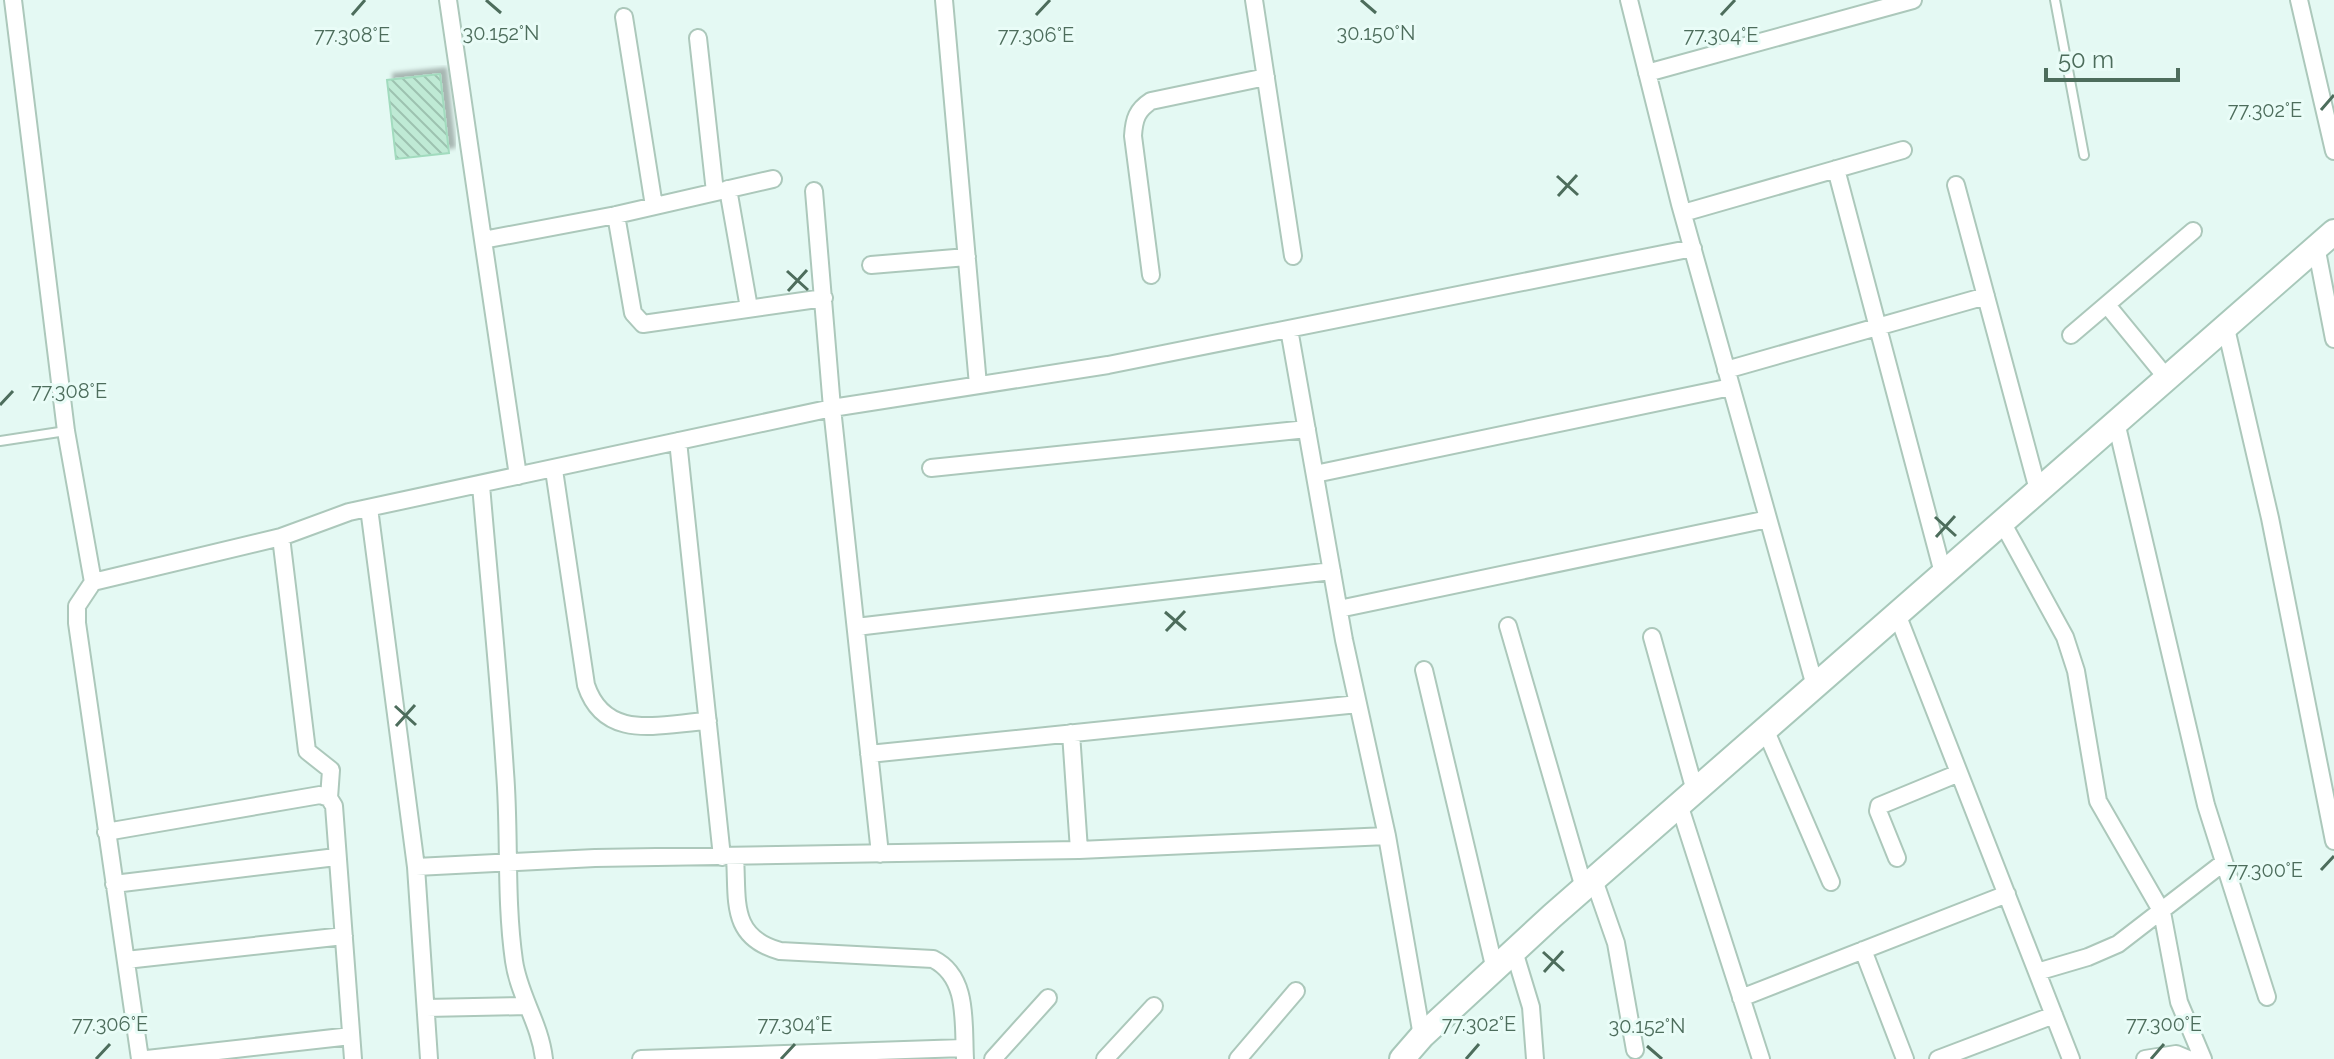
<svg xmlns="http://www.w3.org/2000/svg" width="2334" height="1059" viewBox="0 0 2334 1059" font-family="Raleway,sans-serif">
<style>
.building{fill:url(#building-back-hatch);stroke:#a2dbbe;stroke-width:2;filter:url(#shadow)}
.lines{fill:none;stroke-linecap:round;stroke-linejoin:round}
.lane-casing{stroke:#acc8bb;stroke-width:12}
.street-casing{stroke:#acc8bb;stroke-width:20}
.secondary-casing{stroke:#a8c8ba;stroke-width:28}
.lane{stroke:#fff;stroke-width:8}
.street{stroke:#fff;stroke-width:16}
.secondary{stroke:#fff;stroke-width:24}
.ticks{fill:none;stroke:#4d6d5c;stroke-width:3}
.ticks-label{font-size:20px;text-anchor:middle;fill:#4d6d5c;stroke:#e9fcf7;stroke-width:6;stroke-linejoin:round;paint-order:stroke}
</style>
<defs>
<pattern id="building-back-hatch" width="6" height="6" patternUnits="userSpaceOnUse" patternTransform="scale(2)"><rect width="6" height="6" fill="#bfead5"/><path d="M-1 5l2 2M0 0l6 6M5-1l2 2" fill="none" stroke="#9dc2b0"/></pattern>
<filter id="shadow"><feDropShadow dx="6" dy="-6" stdDeviation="2" flood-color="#0004"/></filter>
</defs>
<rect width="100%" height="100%" fill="#e4f9f3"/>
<path class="building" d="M440 74 449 153 396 159 387 80Z"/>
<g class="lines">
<defs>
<path id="lane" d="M2055 0 2084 155
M0 441 66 431"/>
<path id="street" d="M13 0 66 431 93 582 77 606V623L140 1059
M448 0 483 240 616 215 773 179
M944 0 978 385
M1254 0 1293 256
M1629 0 1680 204 1815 686
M2299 0 2334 151
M624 17 654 206
M698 38 715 192
M1647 73 1913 0
M1836 169 1943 573
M1956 185 2038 490
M728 189 749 308
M814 191 832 408 880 854
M1683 213 1903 150
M616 215 633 313 643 324 824 298
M483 240 518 476
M2316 246 2334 339
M871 265 967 257
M1151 275 1133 136C1134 119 1137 110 1151 101L1266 77
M2107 305 2166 377
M2225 324 2270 518 2334 841
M1289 329 1344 640 1387 836 1422 1036
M2071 335 2193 231
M1726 370 1986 296
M2116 422 2206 805 2267 997
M678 441 722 857
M931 468 1307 429
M554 470 586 685C605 742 659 724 708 721
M1315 474 1731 387
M481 485C489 581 499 676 505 772 510 834 505 898 514 961 519 996 540 1023 544 1059
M369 508 416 867 429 1059
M2002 522 2065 637 2076 671 2098 801 2162 912 2179 1002 2203 1059
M281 537 307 751 331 770 329 798 334 806 353 1059
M93 582 281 537 349 512 832 408 1108 365 1693 248
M1339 609 1768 519
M1897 614 2071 1059
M1508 626 1584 888
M856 627 1332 571
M1652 637 1695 791
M1424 670 1495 970
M1765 729 1831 882
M1071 733 1079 850
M869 754 1358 704
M1679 804 1761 1059
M106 832 320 795 329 798
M735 857C738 900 729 937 780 951L933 959C969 977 963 1023 965 1059
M1897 858 1878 811 1879 806 1959 773
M416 867 595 858 1079 850 1387 836
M1594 880 1616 943 1635 1050
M114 884 336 857
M1863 950 1905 1059
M1514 951 1531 1007 1535 1059
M126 960 344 936
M2037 972 2088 957 2118 944 2223 863
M1741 998 2007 894
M426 1008 527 1006
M147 1059 351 1036
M641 1059 964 1048
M993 1059 1048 998
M1105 1059 1154 1006
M1238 1059 1296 991
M1938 1059 2054 1015
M2145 1059 2176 1054 2188 1059"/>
<path id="secondary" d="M1402 1059 1422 1036 1552 916 2334 232"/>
</defs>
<use href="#lane" class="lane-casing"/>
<use href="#street" class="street-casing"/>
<use href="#secondary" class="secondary-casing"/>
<use href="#lane" class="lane"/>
<use href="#street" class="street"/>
<use href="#secondary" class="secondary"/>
</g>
<path class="ticks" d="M486 0 501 13M1361 0 1376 13M352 15 365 0M1036 15 1050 0M1721 15 1735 0M2321 110 2334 95M1557 176 1578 195M1558 196 1577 175M787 271 808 290M788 291 807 270M0 405 13 391M1935 517 1956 536M1936 537 1955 516M1165 612 1186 630M1166 631 1185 611M395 706 416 725M396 726 415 705M2321 870 2334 856M1543 952 1564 971M1544 972 1563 951M1647 1046 1662 1059M96 1059 110 1044M781 1059 795 1044M1466 1059 1479 1044M2151 1059 2164 1044"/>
<g class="ticks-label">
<text x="501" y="40">30.152°N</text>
<text x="1376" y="40">30.150°N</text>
<text x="352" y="42">77.308°E</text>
<text x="1036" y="42">77.306°E</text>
<text x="1721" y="42">77.304°E</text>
<text x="2265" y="117">77.302°E</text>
<text x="69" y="398">77.308°E</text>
<text x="2265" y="877">77.300°E</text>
<text x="110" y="1031">77.306°E</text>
<text x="795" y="1031">77.304°E</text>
<text x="1479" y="1031">77.302°E</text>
<text x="2164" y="1031">77.300°E</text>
<text x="1647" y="1033">30.152°N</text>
</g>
<path d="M2046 68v12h132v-12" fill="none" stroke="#4d6d5c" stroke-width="4"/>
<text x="2058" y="68" font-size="24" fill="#4d6d5c" stroke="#e9fcf7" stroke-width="6" paint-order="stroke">50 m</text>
</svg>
